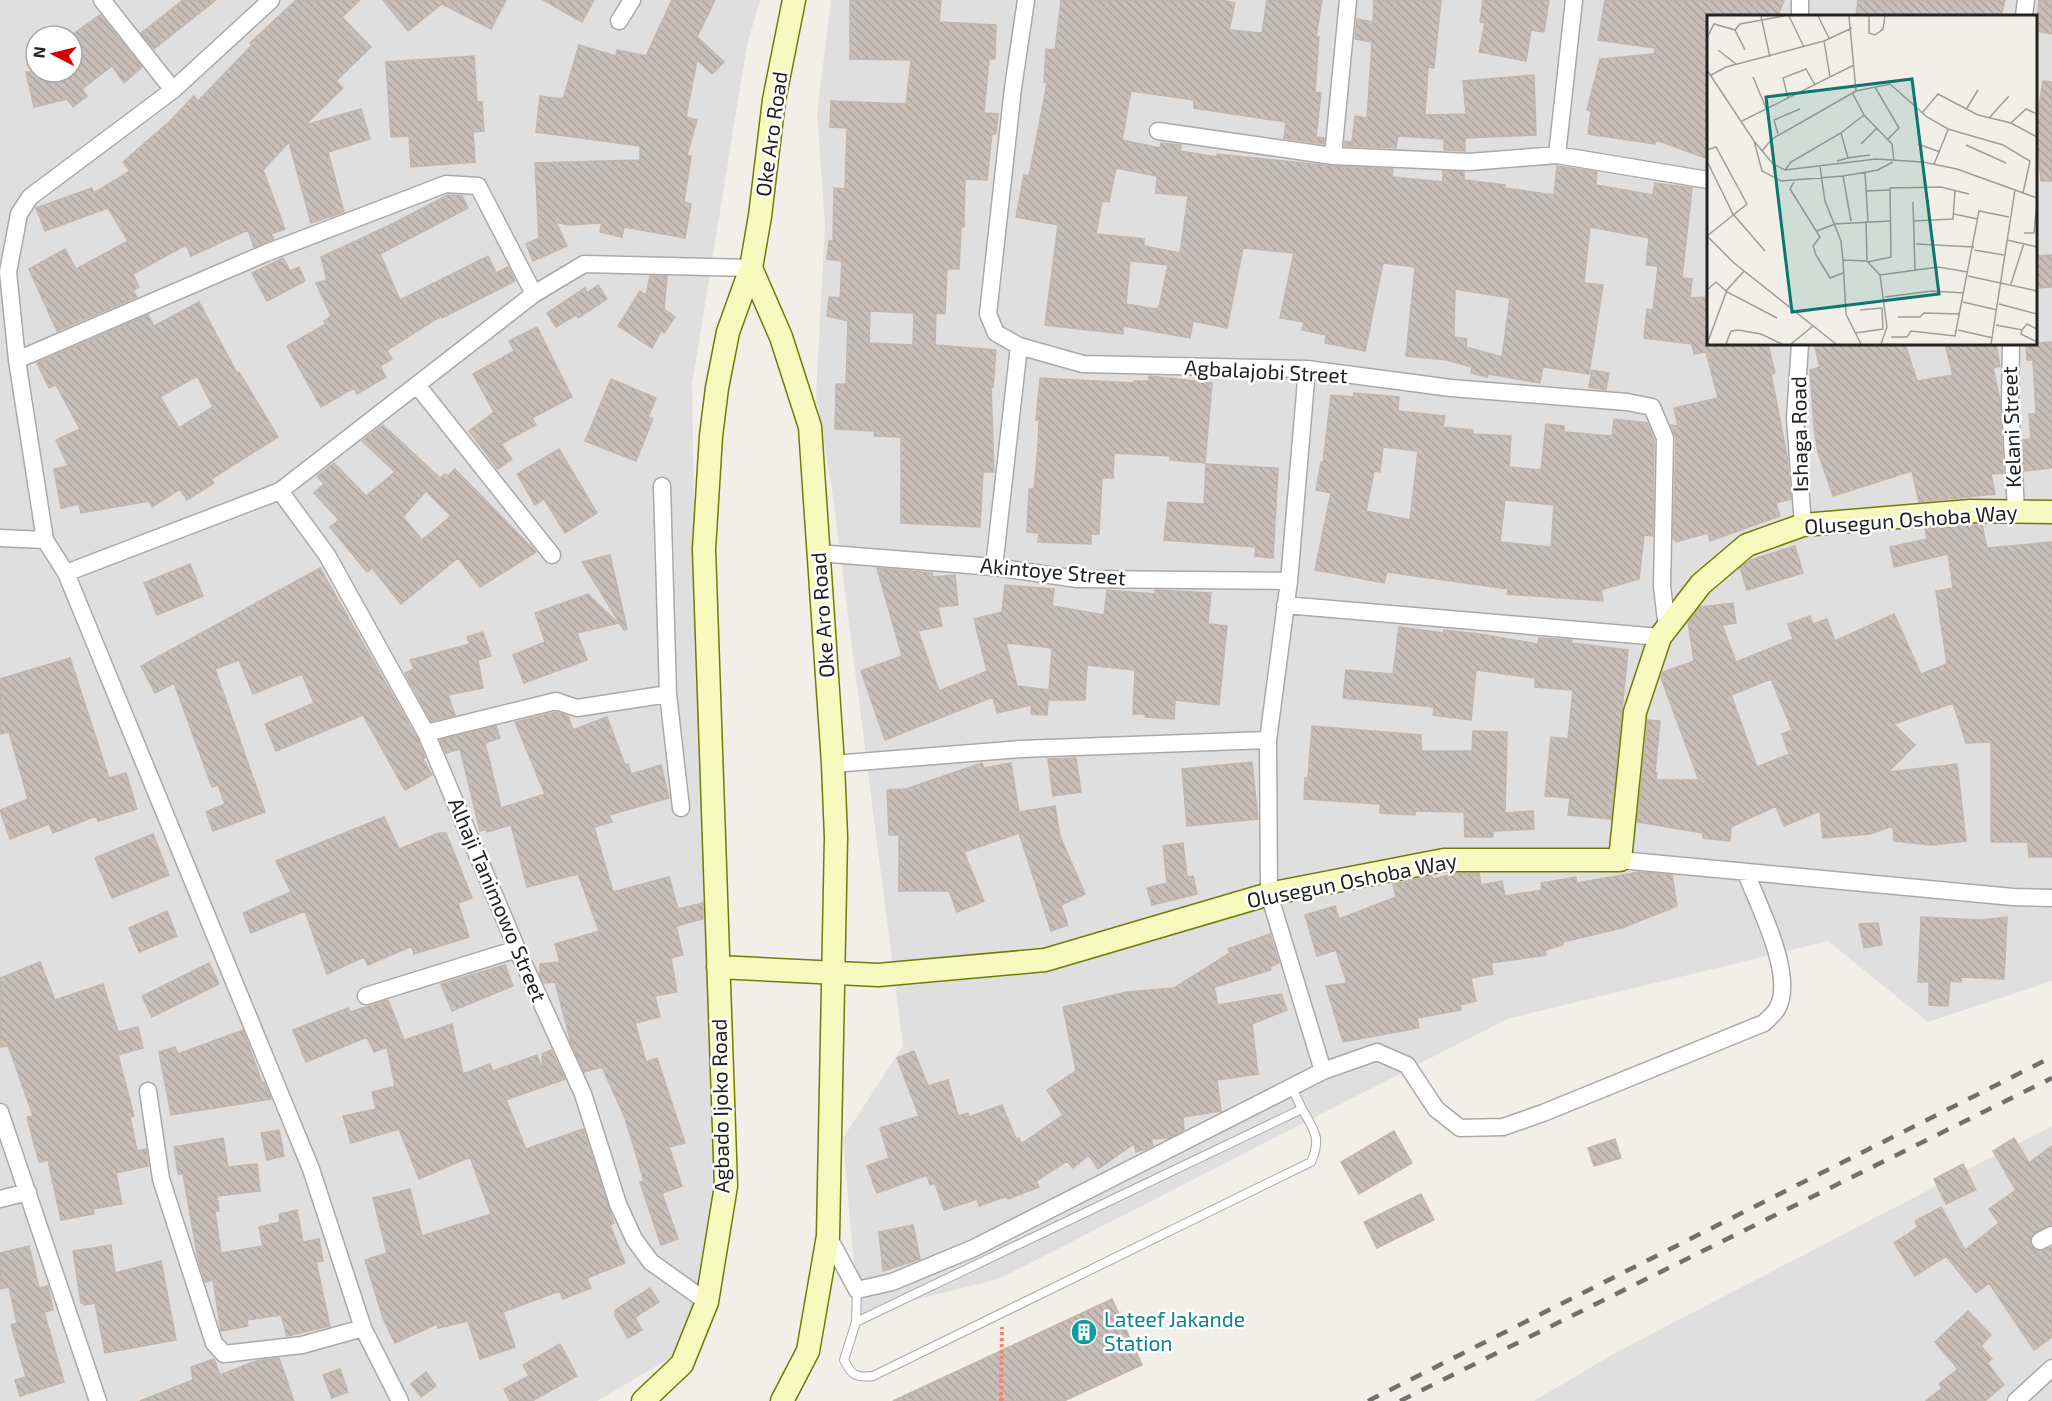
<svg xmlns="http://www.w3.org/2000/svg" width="2052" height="1401" viewBox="0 0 2052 1401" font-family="'Exo 2',sans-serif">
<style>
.residential{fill:#e0dfdf;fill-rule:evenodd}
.building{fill:url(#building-back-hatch);stroke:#c4b6ab;stroke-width:1.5;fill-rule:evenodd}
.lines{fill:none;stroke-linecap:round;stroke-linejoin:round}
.lane-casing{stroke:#a9a9a9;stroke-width:10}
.street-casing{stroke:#a9a9a9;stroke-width:19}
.secondary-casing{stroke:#707d05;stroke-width:25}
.path{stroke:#fa8072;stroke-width:4;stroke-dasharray:3 3;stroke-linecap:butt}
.lane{stroke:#fff;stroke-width:8}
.street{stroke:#fff;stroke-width:16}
.secondary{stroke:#f7fabf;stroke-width:22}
.rail{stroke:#707070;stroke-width:4.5;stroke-dasharray:12 12;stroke-linecap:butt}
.labels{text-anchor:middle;stroke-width:5;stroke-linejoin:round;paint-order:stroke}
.street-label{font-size:21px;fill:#222;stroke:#fff}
.culture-label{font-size:21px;fill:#0d838f;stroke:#fff;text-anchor:start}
.inset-road{fill:none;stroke:#9f9d99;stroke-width:1.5}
.view{fill:#0f766e;fill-opacity:0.15;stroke:#0f766e;stroke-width:3}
.inset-edge{fill:none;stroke:#222;stroke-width:3}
</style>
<defs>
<pattern id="building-back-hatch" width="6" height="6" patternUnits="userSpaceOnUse" patternTransform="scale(1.5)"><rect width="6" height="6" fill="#c7bfb8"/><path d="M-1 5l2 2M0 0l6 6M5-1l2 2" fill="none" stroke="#aba49e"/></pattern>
</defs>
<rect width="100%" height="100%" fill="#f2efe9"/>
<path class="residential" d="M0 0H760L747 45 692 384 697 677 713 883 722 1196 714 1277 672 1357 597 1401H0ZM36 36H72V72H36Z
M831 0H2052V981L1928 1022 1828 941 1507 1019 999 1279 858 1314 843 1138 903 1046 832 490 816 395 825 224 817 114ZM1708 16H2036V344H1708Z
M2052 1126V1401H1534L1615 1353Z"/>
<path class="building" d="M183 0H216L154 49 141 33Z
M296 0H360L342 17 371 47 336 81 343 88 305 125 361 109 370 139 328 152 344 212 311 223 289 142 263 170 285 229 271 234 274 239 254 247 248 230 191 256 186 245 133 274 139 287 133 291 137 297 57 331 29 269 65 249 76 269 128 241 108 208 45 231 36 208 92 188 94 193 130 171 123 162 170 121 194 96 198 101 252 45 250 43Z
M383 0H506L491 29 442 4 408 31Z
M543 0H594L582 22Z
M672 0H715L697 37 724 62 712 74 697 60 686 117 697 120 687 155 691 156 684 202 691 204 685 238 624 227 622 237 600 232 602 223 568 225 556 222 567 246 533 261 526 244 539 238 535 163 640 160V146L536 132 540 96 563 99 579 45 616 56 617 50 646 56Z
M850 0H941L939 22 996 25 995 59H989L984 113 998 114 996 134H992L987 180 965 179 964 227H961L959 269H947L945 314 936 313 935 345 996 350 993 387 991 386 994 472H983L980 527 901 523V437L874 436 875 431 835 429 836 384H846L848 321 827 316 829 297 840 298 842 261 827 259 829 241H833L834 188 845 189 847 128 830 127 831 101 906 104 911 60 850 59ZM870 311 914 313 913 345 869 343Z
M1061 0H1221L1235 3 1229 30 1262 33 1267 0H1322L1316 37H1319L1315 92 1321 93 1316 137 1324 138V144L1284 138 1286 122 1194 108V100L1131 91 1122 140 1160 148 1161 143 1181 145 1180 151 1217 157V154L1332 166 1393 169 1392 177 1443 182V171L1464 172V180L1505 185 1504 188 1554 195 1557 166 1597 172 1596 185 1653 195 1655 183 1692 188 1682 278 1692 279 1690 298 1708 297V344H1768L1775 373 1771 374 1787 456 1791 499 1776 503 1780 516 1710 541 1708 533 1676 542 1673 538 1676 438 1671 425 1678 426 1674 408 1718 398 1706 352 1694 354 1692 344 1644 338 1647 309 1653 310 1658 266 1646 265 1649 238 1590 227 1584 283 1603 285 1589 374 1543 367 1540 383 1488 374 1487 377 1471 373 1472 367 1447 360 1406 356 1415 267 1383 263 1365 351 1325 343 1326 335 1302 330 1304 322 1280 318 1294 253 1243 248 1227 328 1193 321 1190 338 1123 326V334L1045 325 1058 225 1016 217 1024 175 1029 176 1037 136 1047 83 1044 82 1046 49 1055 50ZM1116 168 1157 176 1156 193 1188 196 1180 253 1144 246V239L1096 234 1102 201 1109 202ZM1130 261 1168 265 1159 307 1156 309 1126 304ZM1455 289 1510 298 1502 357 1466 347 1467 339 1454 337Z
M1374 0H1441L1434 68 1428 67 1425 115 1466 114 1463 81 1534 75 1536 135 1465 138V151L1444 150V139L1398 136 1396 148 1345 146V141L1352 142 1355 116 1367 118 1372 42 1355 39 1357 19 1373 22Z
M1483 0H1549L1544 32 1531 30 1526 61 1479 52 1485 23 1480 22Z
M1605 0H1784L1778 16H1708V159L1656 140 1655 144 1588 134 1591 111 1587 110 1600 59 1654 54 1655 48 1598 40Z
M1858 0H2005L2001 16H1856Z
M2039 0H2052V34L2036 31Z
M100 15 142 67 124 83 112 66 82 89 87 96 73 107 67 99 34 107 26 72H72V35Z
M474 56 477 102H482L484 131 473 132 475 162 411 167 409 136 391 137 386 62Z
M2043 81 2052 82V181H2041L2036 125Z
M448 195 462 196 468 208 380 254 400 300 488 256 496 273 508 267 515 281 442 318 441 316 387 350 392 359 380 366 386 377 357 394 354 388 321 407 287 346 326 324 324 321 331 316 316 283 327 280 321 257 392 224Z
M2052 255V287L2036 288V256Z
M283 258 290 271 299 267 305 281 267 301 252 273Z
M650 276H667L664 309 675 317 664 333 661 331 652 348 618 326 640 291 646 295Z
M598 285 607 299 578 318 576 315 556 327 547 313 585 288 587 293Z
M199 302 237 373 239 372 278 437 211 479 214 483 187 500 180 489 152 507 149 501 81 513 79 504 61 508 54 469 68 466 56 440 80 429 56 385 49 388 37 363 148 315 154 326ZM197 376 213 407 179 428 160 397Z
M537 327 572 397 532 418 536 425 501 444 512 459 498 469 469 431 494 412 473 374 514 351 509 341Z
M2052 342V468L2024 471 2023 440 2031 439 2029 414H2036L2033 360H2027L2026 344Z
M1814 344H1905L1917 381 1953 375 1945 344H1996L2000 366 1993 368 2000 400 2003 473 1991 474 1995 494 1919 502 1912 471 1833 496 1818 452 1814 429 1810 370 1820 367Z
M1592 370 1609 373 1606 390 1589 387Z
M1149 376 1212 383 1205 463 1170 460V456L1114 453 1113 478H1102L1099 534H1091V544L1038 542 1039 533 1027 532 1029 489H1034L1038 446 1039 420H1036L1040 378 1134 383V381H1149Z
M611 379 656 398 648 417 653 419 636 461 585 441Z
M1354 393 1399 397 1398 411 1445 416 1443 427 1473 430V434L1511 436 1509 467 1541 470 1546 424 1564 426V432L1612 436 1614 419 1647 423 1654 440 1653 536 1644 535 1639 579 1601 590 1603 601 1507 594 1508 589 1387 572 1384 583 1315 570 1331 493 1316 490 1321 462 1323 463 1331 395 1353 397ZM1383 447 1418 451 1410 520 1366 511 1374 471 1380 472ZM1505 500 1554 505 1551 547 1500 542Z
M383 425 440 478 445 474 448 476 455 469 536 552 480 587 458 558 401 604 372 568 367 572 330 527 339 520 314 493 324 484 317 476 334 463 366 496 395 472 362 441ZM426 491 451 516 422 540 403 517Z
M559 449 597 513 565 533 544 499 535 505 517 474Z
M1206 464 1278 468 1273 558 1255 556 1256 547 1164 540 1168 502 1204 504Z
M1970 525H1982L1987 548 2052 542V857H2029L2028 842H1991V742L1966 743 1953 703 1894 724 1915 745 1888 772 1957 764 1966 841 1932 845 1894 841 1893 826 1870 834 1823 838 1820 811 1784 826 1776 806 1731 827 1730 841 1703 838V833L1637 822 1648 720 1660 721 1655 772 1657 773 1656 780H1699L1661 678 1663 672 1694 661 1688 622 1700 607 1733 603 1736 623 1722 625 1736 662 1793 639 1788 624 1810 616 1813 624 1827 619 1835 641 1894 614 1921 674 1947 664 1936 591 1953 588 1948 554 1894 567 1890 547 1927 539 1925 528ZM1771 679 1792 730 1782 734 1789 754 1757 767 1731 695Z
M1795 546 1803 573 1747 590 1740 568 1751 560Z
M610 555 627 629 624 630 582 562Z
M190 564 203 596 157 615 144 583Z
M320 568 417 738 425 758 423 759 432 775 405 790 363 715 276 751 265 724 314 703 302 674 253 694 239 660 215 669 265 812 213 831 206 812 225 804 218 785 212 787 174 683 155 693 141 666Z
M877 568 932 573 933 577 955 575 958 605 938 607 942 626 918 631 939 691 987 671 974 619 1002 612 1005 585 1054 589 1052 606 1104 615 1107 590 1155 594V590L1211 593 1208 624 1227 626 1219 705 1175 700 1174 719 1145 717V714H1133L1135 670 1087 665 1085 700H1048L1047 715 1031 714V705L997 713 993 697 885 740 861 671 902 656ZM1006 643 1052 648 1049 690 1017 686Z
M588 594 618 623 577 633 587 660 524 683 513 655 545 642 535 613Z
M1399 627 1443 633 1444 630 1480 634 1538 644 1539 638 1572 640 1571 643 1628 650 1611 819 1568 815 1570 798 1545 796 1551 737 1568 739 1573 690 1535 687V678L1476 670 1471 720 1433 715 1434 707 1343 698 1346 670 1393 674Z
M483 632 491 656 478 660 483 688 448 695 455 715 431 721 405 673 414 669 410 660 470 644 467 637Z
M70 658 109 778 126 773 137 809 98 821 96 816 53 833 49 824 10 839 0 810 28 799 9 732 0 734V679Z
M556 712 568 716 573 730 607 717 625 765 628 764 631 774 661 765 669 798 609 815 612 822 594 827 613 892 669 877 678 909 703 903V919L676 926 683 955 671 958 677 992 655 996 660 1017 635 1023 646 1062 657 1058 685 1143 669 1147 682 1186 662 1193 678 1239 661 1245 640 1182 644 1181 625 1118 602 1067 584 1072 571 1043 555 982 544 983 540 975V964L560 962 555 944 599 931 578 874 527 887 511 825 487 832V829L480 831 460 749 446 753 440 740 496 726 500 738 485 743 501 808 545 794 515 722Z
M1312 726 1421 735V751H1472L1473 731 1507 732 1505 813 1533 811 1534 829 1493 831V837H1465L1464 812 1415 811V815L1380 813V804L1304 799 1305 778H1308Z
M1076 758 1081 792 1053 796 1048 759Z
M1252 762 1258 819 1187 826 1182 769Z
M982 763 984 768 1011 763 1019 812 1055 806 1060 836 1085 894 1061 905 1068 925 1051 931 1019 833 964 852 984 901 957 912 949 891H899V835H889L887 790 906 789Z
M384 817 399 849 439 833H446L472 898 458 903 469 937 414 954 412 946 368 965 364 957 327 974 305 911 251 933 243 913 291 892 276 861Z
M153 834 169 875 112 898 95 858Z
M1183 843 1187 877 1193 876 1197 894 1152 905 1147 888 1167 883 1163 846Z
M1639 872 1672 875 1677 906 1622 928 1563 942V945L1545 950 1546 955 1491 963 1493 974 1471 978 1476 1001 1460 1005 1461 1010 1417 1018 1419 1028 1343 1042 1326 986 1347 983 1336 950 1317 956 1305 915 1335 906 1339 919 1396 897 1393 884 1432 876 1433 879 1457 873H1479L1481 885 1502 881 1505 896 1542 890 1541 883 1576 877 1577 883Z
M167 911 177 936 139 952 129 928Z
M1921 917 1981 920 2007 917 2004 979 1961 977V982L1950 981 1948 1006 1929 1005V982H1918Z
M1878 923 1882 945 1864 948 1859 924Z
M1270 934 1279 963 1270 967 1271 970 1214 987 1218 1005 1281 994 1287 1010 1252 1024 1258 1074 1217 1080 1221 1111 1183 1117 1184 1130 1168 1138 1151 1139 1153 1145 1146 1149 1136 1152 1134 1144 1098 1169 1089 1155 1073 1168 1067 1161 1036 1181 1039 1187 1008 1199 1007 1196 979 1206 977 1199 944 1210 935 1183 930 1185 927 1175 877 1193 867 1166 889 1158 880 1128 919 1116 897 1058 914 1051 928 1086 948 1080 958 1116 968 1113 969 1117 1002 1105 1016 1139 1019 1138 1021 1144 1063 1115 1047 1090 1076 1071 1063 1007 1127 992 1174 988 1230 953 1228 949Z
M40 962 55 1000 103 984 118 1032 138 1027 143 1048 118 1055 134 1116 130 1117 137 1151 146 1149 148 1166 116 1173 122 1204 93 1209 94 1214 61 1220 48 1160 39 1162 27 1117 33 1116 13 1059 8 1046 0 1047V978Z
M209 963 219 984 152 1017 142 996Z
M505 965 513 986 452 1011 441 984Z
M388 1000 404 1040 452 1024 463 1074 490 1064 493 1071 537 1055 543 1070 542 1054 551 1050 565 1079 506 1100 526 1149 583 1129 614 1223 610 1225 625 1263 587 1278 591 1288 563 1299 560 1291 503 1312 515 1347 480 1359 468 1321 438 1328 437 1324 395 1343 383 1318 365 1260 387 1253 373 1198 410 1189 422 1236 491 1214 470 1157 419 1179 399 1129 351 1143 343 1116 376 1109 372 1092 395 1086 387 1047 374 1052 367 1037 306 1062 293 1030 348 1008 350 1012Z
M243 1030 262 1083 264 1082 271 1099 171 1115 159 1052 175 1047 178 1054Z
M279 1130 284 1156 267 1160 261 1133Z
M1394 1131 1412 1163 1359 1194 1341 1162Z
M223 1138 228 1167 257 1164 260 1191 217 1196 219 1211H215L221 1253 263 1246 259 1227 280 1222 279 1214 297 1210 303 1242 319 1239 323 1261 316 1262 330 1326 287 1336 281 1315 247 1320 248 1326 221 1331 213 1280 205 1282 198 1259 183 1174H178L174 1147Z
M2014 1138 2029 1163 2052 1146V1225L2035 1232 2030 1241 2031 1246 2039 1251 2052 1247V1337L2034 1350 1989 1283 1976 1293 1946 1256 1915 1276 1894 1243 1918 1227 1915 1221 1941 1207 1965 1250 1999 1223 1989 1209 2016 1190 1993 1151Z
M1615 1139 1621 1158 1594 1166 1588 1148Z
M1963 1164 1976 1190 1946 1204 1934 1179Z
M1421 1194 1434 1220 1377 1248 1364 1222Z
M913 1225 920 1259 883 1271 879 1232Z
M111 1245 115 1273 161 1261 176 1340 105 1353 95 1303 84 1305V1303H81L73 1251Z
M29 1246 39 1288 48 1286 53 1310 44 1312 64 1382 20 1396 15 1380 26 1377 11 1325 17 1323 9 1287 0 1289V1253Z
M650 1288 659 1302 635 1317 642 1330 628 1338 615 1316V1310Z
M1112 1299 1142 1365 1064 1401H893Z
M1968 1311 1991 1335 1981 1346 1992 1359 1987 1363 2004 1385 1985 1401H1926L1942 1388 1939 1384 1958 1369 1935 1342Z
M560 1344 577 1376 532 1401H510L504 1389 529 1376 523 1365Z
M279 1358 294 1401H140L193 1380 191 1367 214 1359 220 1375 256 1361Z
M340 1369 348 1392 332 1398 323 1375Z
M426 1372 436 1386 421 1397 411 1384Z"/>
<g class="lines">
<defs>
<path id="lane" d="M857 1290 856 1322 844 1360C851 1375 856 1378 873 1376L1311 1162C1322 1138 1314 1130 1302 1109
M856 1322 1302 1109 1292 1088"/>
<path id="street" d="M102 0 173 90
M271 0 173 90 30 197 19 214 8 272 17 360 45 540 66 573 311 1169 363 1328 400 1401
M1026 0 1013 88 988 314 996 333 1019 346 1083 364 1307 369 1451 388 1627 402 1652 407 1665 438 1662 586 1667 629
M1800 16V0
M2024 16 2026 0
M619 21 632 0
M1158 131 1333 156 1469 162 1557 155 1708 180
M1557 155 1574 0
M1333 156 1348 0
M1800 344 1795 418 1803 525
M2011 344 2010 403 2016 510
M17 360 266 253 446 184 478 186 534 294
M1307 369 1289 581 1268 740 1269 894 1323 1071
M417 385 552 555
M662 486 668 694
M280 491 327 555 426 733 517 949 583 1094 618 1204 634 1239 651 1262 707 1302
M0 538 45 540
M818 553 994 567 1078 579 1289 581
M994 567 1019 346
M66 573 280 491 534 294 584 264 751 268
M1285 605 1660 637
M426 733 556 701 577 708 668 694 681 808
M833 764 1021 749 1268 740
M1620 860 2013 897 2052 898
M366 996 517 949
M148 1091 161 1179 214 1343 224 1354 302 1345 363 1328
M0 1112 98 1401
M0 1199 28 1192
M828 1236 857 1290 892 1282 974 1248 1323 1071 1377 1052 1407 1065 1436 1109 1460 1128 1503 1127 1543 1113 1764 1023C1768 1019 1774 1014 1777 1009 1796 976 1758 905 1746 873
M2040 1241 2052 1235
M2016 1401 2052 1368"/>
<path id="secondary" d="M751 268 781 337 810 427 833 764 836 837 828 1236 808 1351 782 1401
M718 967 878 975 1045 960 1269 894 1444 860H1620L1635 712 1660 637 1701 584 1747 545 1803 525 1970 511 2052 512
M643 1401 682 1364 707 1302 726 1186 704 549 711 436 717 388 728 332 751 268 760 216 774 100 794 0"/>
</defs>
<use href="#lane" class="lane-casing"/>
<use href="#street" class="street-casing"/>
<use href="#secondary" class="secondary-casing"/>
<path class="path" d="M1001 1401 1002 1327"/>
<use href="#lane" class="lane"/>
<use href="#street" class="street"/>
<use href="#secondary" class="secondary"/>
<path class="rail" d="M1368 1401 2052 1057
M1400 1401 2052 1078"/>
</g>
<defs>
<symbol id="building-disc" viewBox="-11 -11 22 22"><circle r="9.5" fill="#0f9aa8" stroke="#fff"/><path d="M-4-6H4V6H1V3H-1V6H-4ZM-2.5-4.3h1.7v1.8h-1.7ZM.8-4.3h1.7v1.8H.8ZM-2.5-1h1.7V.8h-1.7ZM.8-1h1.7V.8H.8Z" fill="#fff"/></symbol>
</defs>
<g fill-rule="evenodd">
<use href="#building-disc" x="1069" y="1317" width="30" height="30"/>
</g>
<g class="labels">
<g class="street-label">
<text transform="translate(772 134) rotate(-82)" y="7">Oke Aro Road</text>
<text transform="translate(1266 372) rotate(3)" y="7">Agbalajobi Street</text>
<text transform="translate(2012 427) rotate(-92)" y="7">Kelani Street</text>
<text transform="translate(1800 434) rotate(-91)" y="7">Ishaga Road</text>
<text transform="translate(1911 520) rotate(-4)" y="7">Olusegun Oshoba Way</text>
<text transform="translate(1053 572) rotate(5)" y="7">Akintoye Street</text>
<text transform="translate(823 615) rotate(-94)" y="7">Oke Aro Road</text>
<text transform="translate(1352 881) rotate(-11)" y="7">Olusegun Oshoba Way</text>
<text transform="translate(497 900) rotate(67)" y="7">Alhaji Tanimowo Street</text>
<text transform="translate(721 1106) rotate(-91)" y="7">Agbado Ijoko Road</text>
</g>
<g class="culture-label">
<text x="1104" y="1327">Lateef Jakande<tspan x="1104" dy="24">Station</tspan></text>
</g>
</g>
<g transform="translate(1707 15)">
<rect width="330" height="330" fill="#f2efe9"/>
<path class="inset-road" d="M54 1 63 42M82 1 97 32M111 1 122 23M142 1 149 76M162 1V18L168 20 176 14 178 1M28 15 33 9 77 1M0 23 7 9 28 15 38 35M117 26 123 62M11 35 29 49M0 55 47 126M4 60 19 52 117 26 145 13M46 62 59 93M168 72 192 113 181 124M146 79 157 100 185 129 187 146M81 83 76 63 99 54 108 70M260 93 271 75M215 98 231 79 271 100 304 108 330 122M282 103 302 81M35 106 147 50M304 108 319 94 330 99M71 119 67 105 93 94M47 126 66 149 78 155 169 144 216 147 250 154 330 183M47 126 55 156 74 166 136 161 171 155 186 147M154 129 170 113M211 129 233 137M259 130 299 148M0 135 9 132 40 189 0 221M55 136 65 124 149 76 183 69 220 102 241 114 296 130 323 146 316 178M141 143 163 140M0 146 26 199 58 236M130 146 141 143 134 118M227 149 241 115M113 152 118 186 134 226 136 245 160 246 173 260 180 312 174 329M78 155 84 147 134 118 157 100M158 157 161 206M136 161 144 206M87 167 83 174 113 222 106 231 109 240 123 263 136 258M159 176 182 175M206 187 208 255M247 199 271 204M159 206 160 246M206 206 246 204 248 175M110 216 128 209 183 206M317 218H327L330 187M0 221 27 248 129 329M300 225 330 232M209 229 267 232M267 235 297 240M136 245 139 299 154 329M161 247 184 242 183 173 234 172 262 179M173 260 231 252 261 257M261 261 330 276M304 269 317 228M0 275 9 267 20 277 70 303M178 282 225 276 257 278M256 287 290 295M292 289 330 299M191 302H213L217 298 253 299M289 310 315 315 320 309 330 314M251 315 286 323M315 315 314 319 330 327M148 318 176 314 175 293 153 295M184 322H200L204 316 248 321 272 196 302 202M0 329 20 275 37 256M19 329 24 316 31 315 54 319 75 329M84 329 106 311M284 329 308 175"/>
<path class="view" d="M205 64 232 279 85 297 59 82Z"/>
<rect width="330" height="330" class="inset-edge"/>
</g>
<g transform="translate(54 54) rotate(277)"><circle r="28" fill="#ffffff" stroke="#a7a7a7" stroke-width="1.5"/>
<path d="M0-4.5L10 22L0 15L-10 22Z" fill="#d40000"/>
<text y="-9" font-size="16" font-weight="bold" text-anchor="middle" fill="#222222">N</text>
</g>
</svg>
